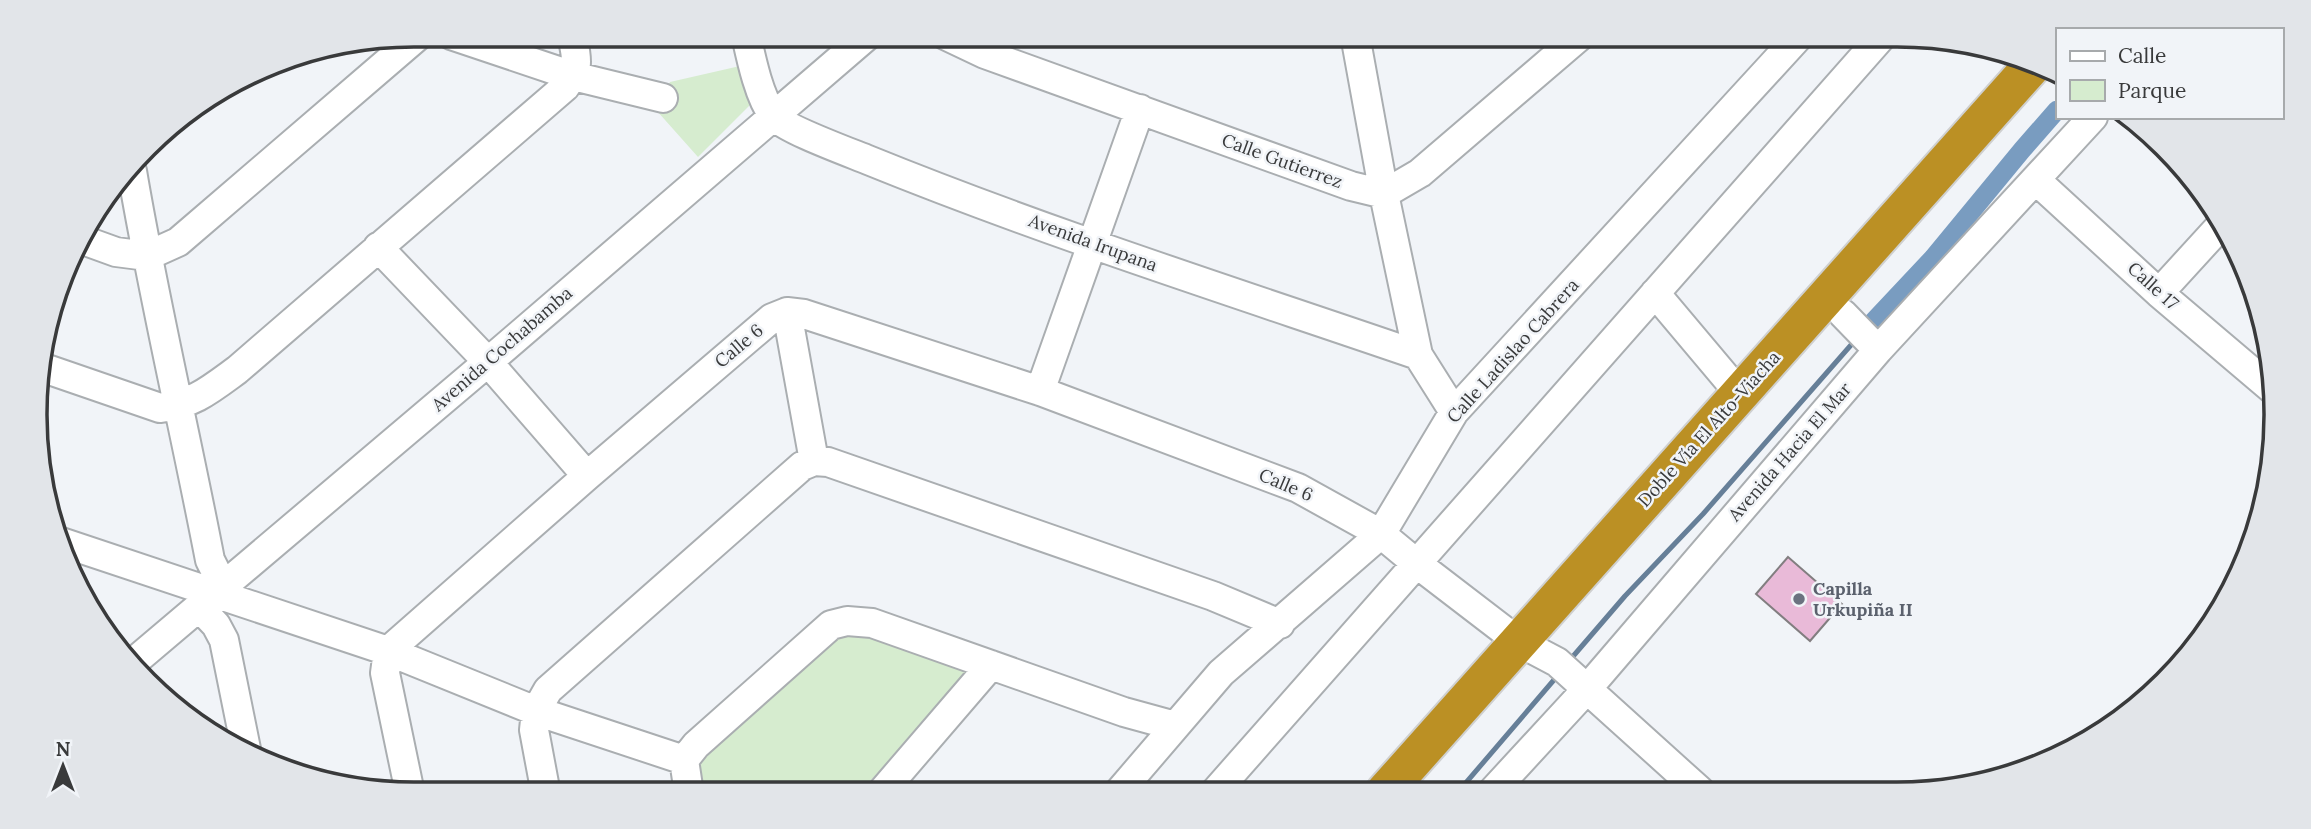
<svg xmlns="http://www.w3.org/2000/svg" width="2311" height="829" viewBox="0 0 2311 829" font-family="Lora,serif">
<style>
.green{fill:#d6eccf}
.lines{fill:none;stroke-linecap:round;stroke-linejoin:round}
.stream{stroke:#667f98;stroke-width:5}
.canal{stroke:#799cc0;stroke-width:19}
.building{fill:#e9bad8;stroke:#827e80;stroke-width:2}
.minor-casing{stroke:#aaaeb1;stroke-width:32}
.highway-casing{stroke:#cfd0d0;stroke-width:42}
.minor{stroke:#fff;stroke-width:28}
.highway{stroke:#bb9024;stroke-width:38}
.worship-dot{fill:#6b7280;stroke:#f1f4f8;stroke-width:2.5}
.labels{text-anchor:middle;stroke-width:5;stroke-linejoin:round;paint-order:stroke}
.street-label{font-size:18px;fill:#393a3b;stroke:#f1f4f8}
.worship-label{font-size:18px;font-weight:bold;fill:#5b616d;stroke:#f1f4f8;text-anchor:start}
.rim{fill:none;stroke:#393a3b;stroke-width:3.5}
</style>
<rect width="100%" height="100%" fill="#f1f4f8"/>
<path class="green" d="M740 66 752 103 698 157 657 111 670 82Z
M850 628 973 670 859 793H705L699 758Z"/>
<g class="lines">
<path class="stream" d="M1569 661 1625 596 1703 514 1851 345
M1458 792 1559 674"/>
<path class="canal" d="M1871 324 1933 258 2022 150 2057 110"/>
</g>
<path class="building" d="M1788 557 1842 604 1810 641 1756 594Z"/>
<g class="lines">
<defs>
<path id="minor" d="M451 35 573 76 663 98
M746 35C751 58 759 97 773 115 782 128 851 153 868 160 1048 233 1234 292 1418 355
M945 35 985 54 1351 186 1384 194 1420 173 1581 35
M1355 35 1384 194 1418 355 1454 412
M132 171C154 301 185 430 210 560L216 572 227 584
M2037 181 2159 293 2271 388
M80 239 116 252 147 256 178 242 419 35
M378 247 488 362 587 476
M1655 293 1740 394
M2159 293 2223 223
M787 312 814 461
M1843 314 1878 350
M38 366 160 408C192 405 211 389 237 370L565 87C580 67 577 59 572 35
M1040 391 1140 109
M61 542 388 651 536 711 684 760
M199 607 216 625 224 640 246 749
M135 661 488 362 868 35
M1119 792 1221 673 1381 534 1454 412 1800 35
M1215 792 1883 35
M1492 792 1587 689 1878 350 2093 117
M410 793 385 673 388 651 587 476 772 318 787 312 804 314 1040 391 1298 488 1381 534 1416 563 1519 642 1557 662 1700 791
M689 793 684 760 696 745 831 625 847 621 872 623 1124 712 1175 726
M881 793 991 665
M546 794 534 730 536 711 548 690 802 466 814 461 828 462 1213 596 1280 624"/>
<path id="highway" d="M1385 792 2032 66"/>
</defs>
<use href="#minor" class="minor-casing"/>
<use href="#highway" class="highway-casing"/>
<use href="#minor" class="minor"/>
<use href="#highway" class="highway"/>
</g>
<circle class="worship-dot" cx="1799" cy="599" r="7"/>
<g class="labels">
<g class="street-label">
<text transform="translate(1282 161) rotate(20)" y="6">Calle Gutierrez</text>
<text transform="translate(1093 243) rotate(20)" y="6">Avenida Irupana</text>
<text transform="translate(2153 286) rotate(42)" y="6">Calle 17</text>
<text transform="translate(739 346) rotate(-40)" y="6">Calle 6</text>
<text transform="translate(502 349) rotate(-41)" y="6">Avenida Cochabamba</text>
<text transform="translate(1513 351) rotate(-48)" y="6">Calle Ladislao Cabrera</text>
<text transform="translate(1709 429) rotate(-48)" y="6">Doble Vía El Alto-Viacha</text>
<text transform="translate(1790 452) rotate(-49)" y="6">Avenida Hacia El Mar</text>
<text transform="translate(1286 485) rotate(23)" y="6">Calle 6</text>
</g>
<g class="worship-label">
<text x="1813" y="595">Capilla<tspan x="1813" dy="21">Urkupiña II</tspan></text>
</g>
</g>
<path d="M0 0H2311V829H0ZM414 47H1897A367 367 0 0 1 2264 414V415A367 367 0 0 1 1897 782H414A367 367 0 0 1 47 415V414A367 367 0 0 1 414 47Z" fill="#e2e5e9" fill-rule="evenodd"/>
<path class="rim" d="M414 47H1897A367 367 0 0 1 2264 414V415A367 367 0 0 1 1897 782H414A367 367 0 0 1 47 415V414A367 367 0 0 1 414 47Z"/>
<rect x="2056" y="28" width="228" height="91" fill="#f1f4f8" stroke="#a7aaac" stroke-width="2"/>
<rect x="2070" y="51" width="35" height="10" fill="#ffffff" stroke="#a7aaac" stroke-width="2"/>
<text x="2118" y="63" font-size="21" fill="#393a3b">Calle</text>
<rect x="2070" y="80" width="35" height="21" fill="#d6eccf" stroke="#a7aaac" stroke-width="2"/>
<text x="2118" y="98" font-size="21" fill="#393a3b">Parque</text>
<g transform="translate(63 766)" stroke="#f1f4f8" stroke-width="5" paint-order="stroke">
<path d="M0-5L12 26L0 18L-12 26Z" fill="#393a3b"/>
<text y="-10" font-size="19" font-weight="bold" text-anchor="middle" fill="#393a3b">N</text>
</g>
</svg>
